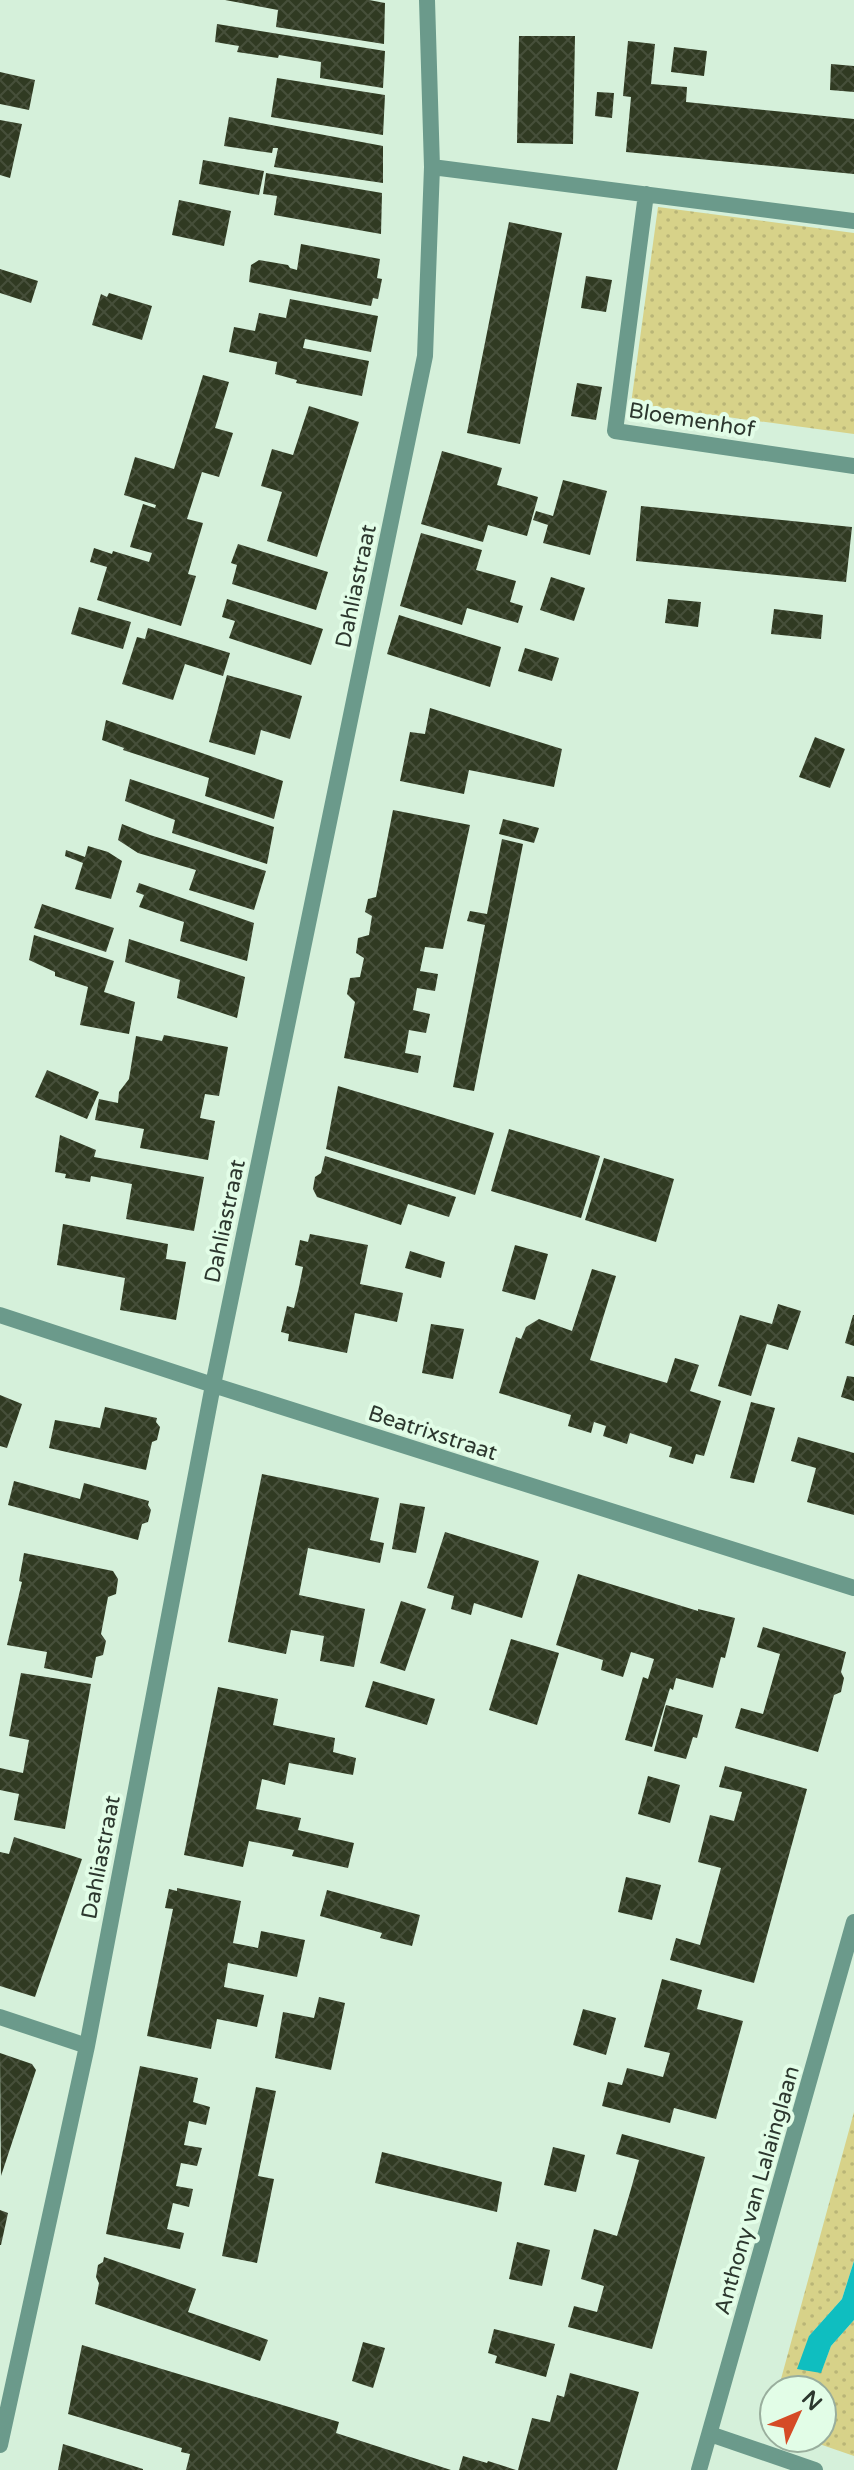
<svg xmlns="http://www.w3.org/2000/svg" width="854" height="2470" viewBox="0 0 854 2470" font-family="'Varela Round',sans-serif">
<style>
.grass{fill:url(#grass-dots)}
.water{fill:#0fbec0}
.building{fill:url(#building-cross-hatch)}
.lines{fill:none;stroke-linecap:round;stroke-linejoin:round}
.minor{stroke:#6b9a8b;stroke-width:16}
.labels{text-anchor:middle;stroke-width:8;stroke-linejoin:round;paint-order:stroke}
.street-label{font-size:22px;fill:#2c372e;stroke:#e2fde7}
</style>
<defs>
<pattern id="grass-dots" width="8" height="8" patternUnits="userSpaceOnUse" patternTransform="scale(2)"><rect width="8" height="8" fill="#d7d289"/><path d="M2 2h.1M6 6h.1" fill="none" stroke="#b9b577" stroke-width="1.8" stroke-linecap="round"/></pattern>
<pattern id="building-cross-hatch" width="8" height="8" patternUnits="userSpaceOnUse" patternTransform="scale(2)"><rect width="8" height="8" fill="#303a22"/><path d="M0 0l8 8M0 8l8-8" fill="none" stroke="#464f3a"/></pattern>
</defs>
<rect width="100%" height="100%" fill="#d5f0da"/>
<path class="grass" d="M658 207 854 233V434L631 404Z
M854 2112V2261L842 2299 809 2336 821 2372 831 2346 854 2320V2456L802 2438H822V2390H778Z"/>
<path class="water" d="M854 2261V2320L831 2346 821 2373 797 2369 809 2336 842 2299Z"/>
<path class="building" d="M225 0H369L385 3 384 44 276 27 278 10Z
M217 24 385 51 383 88 320 78 321 62 279 55 278 58 237 52 239 46 215 42Z
M519 36H575L573 144 517 143Z
M628 41 655 44 651 84 687 87 686 102 854 119V174L626 152 631 97 623 96Z
M674 47 707 51 704 76 671 72Z
M831 64 854 66V92L830 90Z
M0 72 35 80 29 110 0 104Z
M277 78 385 95 383 135 271 117Z
M597 92 614 93 612 118 595 116Z
M229 117 383 146V183L274 167 278 148H273L272 153 224 146Z
M0 120 22 124 10 178 0 175Z
M203 160 264 171 259 195 199 184Z
M266 173 382 193 381 234 274 215 277 196 263 194Z
M179 200 231 211 224 246 172 235Z
M509 222 562 233 520 444 467 433Z
M301 244 380 259 377 278 382 279 378 299 373 298 371 306 249 282 251 265 259 260 288 265 290 268 297 270Z
M0 269 38 281 31 303 0 293Z
M586 276 612 280 606 312 581 308Z
M109 293 152 306 142 340 92 325 101 294 107 297Z
M290 299 378 316 371 352 305 339 303 348 369 361 362 396 296 383 297 380 275 374 277 362 229 352 234 327 255 331 259 313 286 318Z
M203 375 229 382 215 428 233 433 219 477 202 472 187 519 203 523 188 574 196 576 181 626 97 600 107 567 90 562 94 548 112 554 113 551 149 562 152 553 130 547 143 504 155 508 156 505 124 495 135 457 174 469Z
M577 383 602 387 596 420 571 416Z
M309 406 359 422 317 557 267 541 282 492 261 486 272 449 293 455Z
M442 451 502 468 497 485 538 497 527 536 488 525 483 542 421 524Z
M563 480 607 491 590 555 543 543 548 525 533 520 536 511 553 516Z
M641 506 852 527 846 582 636 561Z
M421 533 482 550 476 570 516 581 510 602 523 606 518 623 467 608 462 625 400 606Z
M238 544 328 572 316 610 232 584 237 565 231 563Z
M551 577 585 588 574 621 540 610Z
M227 599 323 629 311 665 229 638 235 621 222 617Z
M668 599 701 602 698 627 665 623Z
M79 607 131 622 123 649 71 634Z
M774 609 823 615 821 639 771 634Z
M399 615 501 647 490 687 387 654Z
M148 628 230 653 223 676 185 664 173 700 122 684 137 637 145 639Z
M525 648 559 658 552 681 518 671Z
M227 675 302 696 290 739 261 730 255 755 209 742Z
M430 708 562 749 554 787 469 770 464 794 400 781 410 732 425 734Z
M106 720 283 781 274 819 205 796 209 778 123 750 124 748 102 740Z
M815 737 845 749 830 788 799 777Z
M130 779 274 827 267 864 172 833 175 820 125 801Z
M393 810 470 825 443 949 425 947 420 971 438 974 435 991 417 988 413 1010 430 1014 426 1033 409 1030 405 1053 421 1056 418 1073 344 1058 355 1002 347 994 350 978 360 977 364 958 356 953 358 938 369 935 372 916 365 912 368 899 376 897Z
M503 819 539 828 534 843 499 834Z
M122 824 150 835 266 871 254 910 189 890 196 870 138 853 118 840Z
M502 839 523 844 474 1091 453 1087 485 925 467 921 470 911 487 914Z
M88 846 108 852 122 861 111 899 75 889 83 863 65 856 66 850 85 857Z
M139 883 254 923 247 961 180 941 184 922 139 907 144 895 136 892Z
M42 904 114 928 106 952 34 928Z
M34 935 114 961 104 992 135 1002 129 1034 80 1025 88 987 55 976V972L29 960Z
M129 939 245 977 237 1018 177 998 180 980 125 962Z
M164 1035 228 1047 219 1096 205 1094 200 1118 215 1121 208 1160 140 1148 144 1129 95 1120 99 1099 118 1103 119 1092 129 1079 136 1036 162 1041Z
M47 1070 99 1092 87 1119 35 1097Z
M338 1086 494 1133 475 1195 326 1149Z
M509 1129 600 1156 581 1218 491 1191Z
M60 1135 96 1150 94 1157 204 1177 194 1231 126 1219 132 1184 91 1176 90 1182 65 1178 66 1174 55 1172Z
M325 1156 456 1197 449 1217 408 1204 401 1225 317 1197 313 1189 315 1177 321 1173Z
M604 1158 674 1179 656 1242 585 1220Z
M63 1224 168 1244 166 1259 186 1262 176 1320 120 1310 125 1278 57 1265Z
M310 1234 368 1245 360 1284 403 1293 397 1322 355 1313 347 1353 288 1341 289 1334 281 1332 287 1306 294 1308 299 1287 303 1267 295 1265 300 1240 308 1242Z
M515 1245 548 1254 535 1300 502 1291Z
M410 1251 445 1262 441 1278 405 1268Z
M592 1269 616 1276 590 1360 667 1383 675 1358 699 1365 690 1391 721 1401 704 1456 696 1454 693 1464 669 1457 672 1447 630 1433 627 1444 603 1436 606 1426 594 1422 591 1433 568 1426 571 1415 499 1393 516 1337 521 1339 526 1327 539 1319 572 1331Z
M778 1304 801 1311 788 1350 767 1344 751 1396 718 1386 740 1315 772 1324Z
M853 1315H854V1346L845 1343Z
M431 1324 464 1329 453 1379 422 1373Z
M847 1376 854 1377V1401L841 1397Z
M0 1395 22 1404 7 1448 0 1446Z
M751 1402 775 1408 754 1483 730 1478Z
M105 1407 157 1418 156 1422 160 1427 157 1440 152 1442 146 1470 49 1448 55 1420 100 1428Z
M798 1437 854 1453V1515L807 1502 816 1468 791 1461Z
M262 1474 379 1498 370 1540 384 1543 380 1563 308 1548 299 1595 365 1609 354 1667 320 1661 324 1636 291 1630 286 1654 228 1642Z
M14 1481 80 1499 84 1483 149 1501 148 1505 151 1510 148 1522 142 1524 138 1540 8 1505Z
M400 1503 425 1507 416 1553 392 1549Z
M445 1532 539 1561 522 1618 474 1603 471 1615 451 1609 454 1596 427 1588Z
M24 1553 113 1571 118 1579 116 1594 108 1597 101 1634 106 1641 103 1655 96 1657 92 1678 44 1668 47 1652 7 1645 22 1582 19 1581Z
M578 1574 698 1611V1609L735 1618 725 1658 721 1657 713 1688 676 1678 673 1690 670 1688 652 1747 625 1740 643 1677 648 1679 654 1659 631 1652 623 1677 601 1670 603 1660 556 1645Z
M401 1601 426 1609 405 1671 380 1663Z
M763 1627 846 1652 841 1672 844 1678 841 1692 834 1695 818 1752 735 1728 741 1708 763 1714 780 1654 757 1647Z
M511 1639 559 1653 537 1725 489 1710Z
M21 1673 91 1684 65 1829 14 1820 19 1794 0 1790V1768L23 1773 29 1740 9 1736Z
M373 1681 435 1699 427 1725 365 1707Z
M218 1687 278 1699 273 1725 335 1738 333 1752 356 1758 353 1775 289 1763 285 1785 262 1779 256 1809 301 1818 298 1830 354 1843 348 1868 292 1856 294 1850 249 1841 243 1867 184 1855Z
M666 1705 703 1715 697 1738 693 1737 686 1759 654 1751Z
M725 1766 807 1789 754 1983 670 1960 676 1938 700 1945 721 1868 698 1862 710 1815 734 1821 742 1792 719 1787Z
M648 1776 680 1785 670 1823 638 1814Z
M14 1837 82 1859 35 1997 0 1986V1852L9 1854Z
M626 1877 661 1885 652 1920 618 1912Z
M177 1888 241 1901 233 1943 258 1948 261 1931 305 1940 297 1977 228 1963 224 1987 264 1995 257 2027 217 2019 211 2049 147 2036 173 1909 165 1908 169 1889 177 1891Z
M327 1890 420 1915 412 1946 380 1938 382 1933 320 1916Z
M662 1979 702 1990 697 2009 743 2021 716 2119 674 2108 670 2123 602 2106 608 2082 622 2085 627 2068 663 2077 670 2053 644 2047Z
M319 1997 345 2003 331 2070 275 2058 283 2012 314 2018Z
M583 2009 616 2018 606 2055 573 2045Z
M0 2053 32 2064 36 2070 1 2176Z
M140 2066 198 2078 193 2102 210 2107 206 2125 189 2121 184 2145 202 2148 197 2166 181 2163 176 2186 193 2189 189 2207 173 2203 167 2229 184 2233 180 2249 106 2234Z
M256 2087 276 2091 258 2176 274 2179 257 2263 222 2256Z
M622 2134 705 2157 652 2349 568 2327 574 2306 597 2312 604 2286 581 2279 594 2229 617 2236 631 2189 639 2160 616 2154Z
M553 2147 585 2155 576 2192 544 2185Z
M382 2152 502 2182 497 2212 375 2183Z
M0 2210 8 2213 1 2245H0Z
M517 2242 550 2250 542 2286 509 2279Z
M104 2257 196 2289 188 2312 268 2340 260 2361 95 2304 99 2283 96 2277 98 2265 103 2262Z
M494 2329 555 2344 546 2377 495 2363 497 2356 488 2353Z
M363 2342 385 2348 373 2388 352 2381Z
M82 2345 339 2422 336 2433 451 2470H186L190 2454 181 2452 182 2448 68 2414Z
M570 2373 639 2392 617 2470H518L532 2418 550 2422 557 2395 564 2397Z
M63 2444 143 2469V2470H58Z
M463 2456 487 2463 488 2461 516 2470H459Z"/>
<g class="lines">
<path class="minor" d="M432 167 854 221
M646 194 615 431 854 466
M0 1315 213 1385 854 1588
M0 2017 87 2046
M710 2434 815 2470
M0 2445 87 2046 213 1385 425 356 432 167 427 0
M699 2470 854 1922"/>
</g>
<g class="labels">
<g class="street-label">
<text transform="translate(692 419) rotate(9)" y="8">Bloemenhof</text>
<text transform="translate(355 586) rotate(-78)" y="8">Dahliastraat</text>
<text transform="translate(224 1221) rotate(-78)" y="8">Dahliastraat</text>
<text transform="translate(433 1432) rotate(18)" y="8">Beatrixstraat</text>
<text transform="translate(100 1857) rotate(-79)" y="8">Dahliastraat</text>
<text transform="translate(756 2190) rotate(-74)" y="8">Anthony van Lalainglaan</text>
</g>
</g>
<g transform="translate(798 2414) rotate(46)"><circle r="38" fill="#e2fde7" stroke="#99ae9d" stroke-width="2"/>
<path d="M0-6L14 30L0 20L-14 30Z" fill="#d54b26"/>
<text y="-12" font-size="22" font-weight="bold" text-anchor="middle" fill="#2c372e">N</text>
</g>
</svg>
